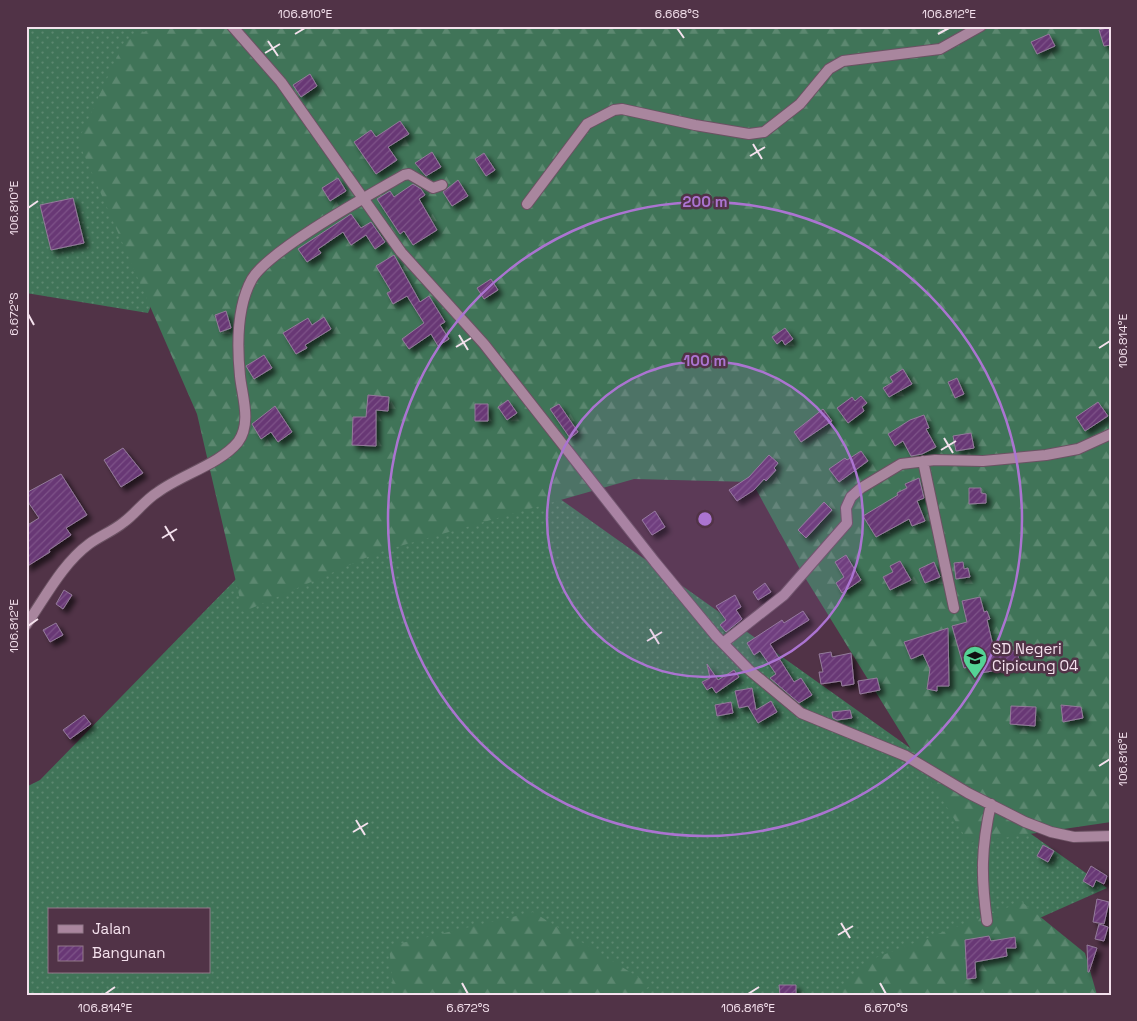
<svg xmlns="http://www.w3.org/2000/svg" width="1137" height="1021" viewBox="0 0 1137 1021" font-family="'Space Grotesk',sans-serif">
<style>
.grass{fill:url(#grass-dots);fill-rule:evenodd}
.forest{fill:url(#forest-firs)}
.building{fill:url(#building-hatch);stroke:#937b9a;filter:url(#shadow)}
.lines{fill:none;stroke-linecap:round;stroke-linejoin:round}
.minor-casing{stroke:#6b5263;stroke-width:12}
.minor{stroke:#a9869e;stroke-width:10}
.ticks{fill:none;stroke:#f4e1ed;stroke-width:2}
.ring{fill:none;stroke:#ab74d1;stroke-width:2.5}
.labels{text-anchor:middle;stroke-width:5;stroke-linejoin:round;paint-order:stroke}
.poi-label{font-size:15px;fill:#f4e1ed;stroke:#513347;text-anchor:start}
.centre{fill:#ab74d1;stroke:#513347;stroke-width:2.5}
.ring-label{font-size:15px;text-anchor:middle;font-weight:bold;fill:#ab74d1;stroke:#513347;stroke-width:5;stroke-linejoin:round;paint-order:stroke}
.neatline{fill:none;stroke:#f4e1ed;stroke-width:2}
.ticks-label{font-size:12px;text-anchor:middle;fill:#f4e1ed}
</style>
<defs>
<pattern id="grass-dots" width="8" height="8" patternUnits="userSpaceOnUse" patternTransform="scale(1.25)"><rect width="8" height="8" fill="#407458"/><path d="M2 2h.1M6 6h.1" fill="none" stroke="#5c8870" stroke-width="1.8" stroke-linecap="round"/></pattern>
<pattern id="forest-firs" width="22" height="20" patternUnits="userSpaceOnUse" patternTransform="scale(1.25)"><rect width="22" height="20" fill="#407458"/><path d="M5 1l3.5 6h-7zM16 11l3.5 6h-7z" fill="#5c8870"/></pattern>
<pattern id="building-hatch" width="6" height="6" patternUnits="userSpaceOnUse" patternTransform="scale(1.25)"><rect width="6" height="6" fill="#683775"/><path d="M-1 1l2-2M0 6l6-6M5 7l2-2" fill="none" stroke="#7e5489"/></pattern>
<filter id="shadow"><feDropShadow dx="4.5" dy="4.5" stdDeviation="2.5" flood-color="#0009"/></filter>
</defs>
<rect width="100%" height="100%" fill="#513347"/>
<path class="grass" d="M26 26H271L148 313 26 293Z
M511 464 1107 888 866 995H26V787L40 780 240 575ZM49 910H209V972H49Z"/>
<path class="forest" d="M156 26H713L903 29V26H1111V822L969 843 801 571 752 482 634 479 379 552 243 612 197 414 78 141 124 42Z
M1022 902 1085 953 1097 995H835L867 961Z
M533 912 651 985 637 995H394L389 946Z"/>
<path class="building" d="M1109 27 1111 45 1104 46 1099 30Z
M1049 34 1055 46 1037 54 1031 42Z
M310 74 317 86 301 97 293 85Z
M400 121 409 134 388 147 397 160 376 174 354 142 371 130 376 137Z
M432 152 441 167 426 176 415 163Z
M484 153 495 170 486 176 475 159Z
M338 178 346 191 330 201 322 188Z
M458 180 468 196 452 206 443 192Z
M413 184 421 189 425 195 419 199 437 230 413 245 404 231 400 234 377 199 390 191 394 197Z
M73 198 84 243 51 250 40 205Z
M351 214 361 228 371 222 385 242 375 249 366 235 351 245 343 232 318 249 321 253 307 262 298 249Z
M394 255 420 302 429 296 445 322 440 325 449 339 438 346 431 334 409 349 402 339 424 323 407 296 393 304 387 293 391 291 376 266Z
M491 279 498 290 484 299 477 288Z
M226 311 231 328 220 332 215 315Z
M324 317 331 329 305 345 307 348 296 354 283 333 308 318 312 325Z
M785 328 793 339 785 345 782 340 777 344 772 337Z
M264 355 272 368 254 379 246 366Z
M903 369 912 384 889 397 883 388 893 382 890 377Z
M957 378 964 394 955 398 948 382Z
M368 395 389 397 388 411 376 410V446L352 445 353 417H366Z
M861 396 867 403 862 407 864 411 848 423 837 408 852 397 855 401Z
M508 400 517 413 507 420 498 407Z
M1098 402 1108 416 1085 431 1076 417Z
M475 404H488V421H475Z
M559 404 578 432 570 438 550 409Z
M275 406 292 432 278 442 271 432 261 439 252 424Z
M823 409 832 421 801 442 794 432Z
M924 415 929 428 926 429 936 447 922 454 911 456 903 441 895 446 888 434 910 420Z
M971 433 974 448 956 451 953 436Z
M123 448 143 473 121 487 104 460Z
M861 451 868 461 839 482 829 469 845 458 847 460Z
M769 455 778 463 774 468 776 470 766 481 764 479 754 490 737 501 729 490 749 477Z
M61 474 87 515 66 528 71 535 49 550 50 552 26 567V526L39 518 26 499V493Z
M919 478 924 498 917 501 925 521 912 526 909 519 876 537 863 516 898 495 897 493 907 488 905 484Z
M969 488H981V493L986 494V503L969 504Z
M824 502 832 510 806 538 798 530Z
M655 511 665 527 652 535 642 520Z
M846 555 861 580 842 593 836 583 844 577 835 562Z
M900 561 911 580 890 590 883 577 893 572 890 566Z
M934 562 940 577 925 583 919 569Z
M963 562 964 569 968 568 970 577 956 579 954 563Z
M765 583 771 592 758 600 753 592Z
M64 590 72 595 63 609 56 604Z
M735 595 741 607 736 610 742 619 726 632 720 625 726 620 716 606Z
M980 597 984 612 987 611 990 619 987 620 995 654 1017 650 1020 666 981 673 980 664 964 668 952 626 967 622 962 601Z
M803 611 809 620 770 644 794 682 801 678 812 695 799 703 770 678 776 674 760 651 754 655 747 643 782 620 784 623Z
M56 623 63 635 50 642 43 630Z
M948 628 949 686H937V691L927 689 930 669 923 654 911 659 904 642Z
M831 652 832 657 851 653 854 684 842 686 841 681 821 684 819 672H823L819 654Z
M707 664 718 680 734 670 739 677 716 693 712 687 707 690 702 682 710 678Z
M877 678 880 690 860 694 858 681Z
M752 688 756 710 771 701 777 712 758 723 748 706 739 708 735 691Z
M731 702 733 713 717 716 715 705Z
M1061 705 1081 707 1083 718 1063 722Z
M1011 706 1036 707 1035 726 1010 724Z
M850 710 852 718 837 720 833 718 832 712Z
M84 715 91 724 70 739 63 730Z
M1043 845 1054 851 1048 862 1037 856Z
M1091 866 1107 876 1104 884 1096 880 1093 887 1083 881Z
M1097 899 1109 902 1104 924 1093 922Z
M1099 924 1108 927 1104 941 1095 939Z
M989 936 991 941 1015 937 1016 948H1006L1007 956 975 962 976 978 967 979 965 940Z
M1087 945 1097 948 1089 972H1088Z
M779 985H796V995H780Z"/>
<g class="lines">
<defs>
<path id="minor" d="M232 26 281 82 401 252 484 344 655 562 716 636 748 669 801 713 906 756 968 793 1025 822 1051 832 1074 837 1111 836
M527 204 587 124 614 110 622 109 695 125 749 134 764 132 800 104 829 69 843 61 940 49 981 26
M923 461 954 608
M26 625C45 598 62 564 89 544 100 536 113 531 124 522 136 513 145 500 158 492 181 475 220 464 238 442 252 423 242 396 240 376 237 346 237 306 252 279 269 250 371 194 404 175L409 174 433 188 442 185
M723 643 784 595 847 523 846 508 851 497 861 488 901 464 935 460 983 461 1046 455 1078 449 1111 434
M987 921C981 877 981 848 991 804"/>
</defs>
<use href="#minor" class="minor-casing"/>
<use href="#minor" class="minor"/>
</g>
<path class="ticks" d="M677 28 684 38M295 34 305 28M938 34 949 28M268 41 278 56M265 53 280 44M753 144 762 159M750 156 765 147M28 208 38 201M28 314 34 325M459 335 468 350M456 347 471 338M1099 348 1110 341M944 438 953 453M941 450 956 441M165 526 174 541M162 538 177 529M28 626 38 619M650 629 659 644M647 641 662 632M1099 766 1110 759M356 820 365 835M353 832 368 823M841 923 850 938M838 935 853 926M462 983 468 994M880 983 886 994M105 994 115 987M748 994 759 987"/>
<circle cx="705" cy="519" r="158" fill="#ab74d1" fill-opacity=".12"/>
<g class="ring">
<circle cx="705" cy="519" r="158"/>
<circle cx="705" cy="519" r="317"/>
</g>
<defs>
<symbol id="school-pin" viewBox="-11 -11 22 30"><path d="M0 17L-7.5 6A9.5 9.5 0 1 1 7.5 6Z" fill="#54d395" stroke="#513347"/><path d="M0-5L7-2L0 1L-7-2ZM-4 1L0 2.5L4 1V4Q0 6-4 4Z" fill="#111"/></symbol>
</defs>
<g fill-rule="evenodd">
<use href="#school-pin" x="961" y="644" width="28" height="38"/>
</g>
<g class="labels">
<g class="poi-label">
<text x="992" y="654">SD Negeri<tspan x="992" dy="17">Cipicung 04</tspan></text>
</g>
</g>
<circle cx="705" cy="519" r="8" class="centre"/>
<g class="ring-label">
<text x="705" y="207">200 m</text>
<text x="705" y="366">100 m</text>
</g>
<rect width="1137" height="1021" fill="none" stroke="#513347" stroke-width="55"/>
<rect x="48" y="908" width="162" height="65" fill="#513347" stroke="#927989"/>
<rect x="58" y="925" width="25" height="8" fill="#a9869e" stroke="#927989"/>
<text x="92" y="934" font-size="15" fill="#f4e1ed">Jalan</text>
<rect x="58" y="946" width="25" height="15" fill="url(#building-hatch)" stroke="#927989"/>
<text x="92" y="958" font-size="15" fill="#f4e1ed">Bangunan</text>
<rect x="28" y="28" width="1082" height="966" class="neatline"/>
<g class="ticks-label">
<text x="305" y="18">106.810°E</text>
<text x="677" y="18">6.668°S</text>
<text x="949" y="18">106.812°E</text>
<text transform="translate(14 208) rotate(-90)" y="4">106.810°E</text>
<text transform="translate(14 314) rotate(-90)" y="4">6.672°S</text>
<text transform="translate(1123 341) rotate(-90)" y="4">106.814°E</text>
<text transform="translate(14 626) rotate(-90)" y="4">106.812°E</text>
<text transform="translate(1123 759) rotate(-90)" y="4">106.816°E</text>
<text x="105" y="1012">106.814°E</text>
<text x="468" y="1012">6.672°S</text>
<text x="748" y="1012">106.816°E</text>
<text x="886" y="1012">6.670°S</text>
</g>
</svg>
